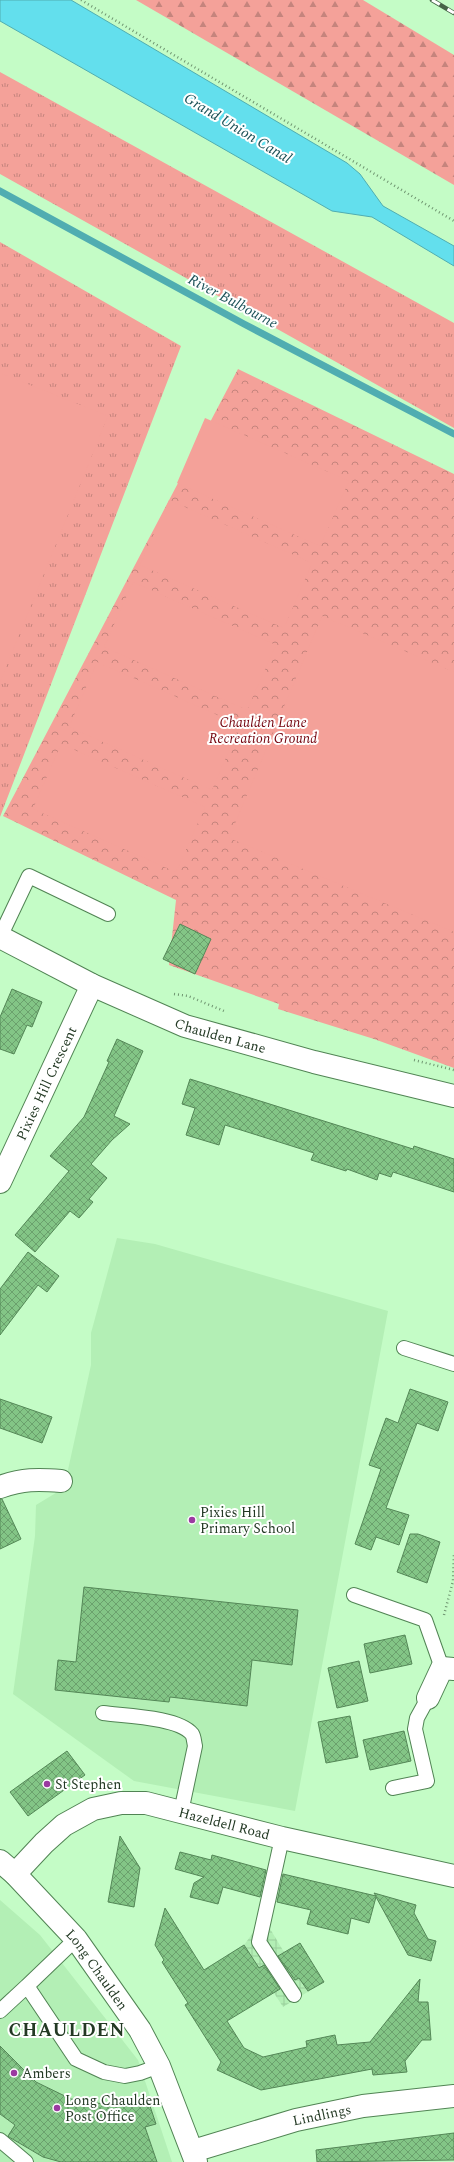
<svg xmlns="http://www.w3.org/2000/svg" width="454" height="2162" viewBox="0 0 454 2162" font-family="Spectral,serif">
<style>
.built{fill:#b3efb5}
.industrial{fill:url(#industrial-grid)}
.grass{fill:url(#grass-tufts)}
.forest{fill:url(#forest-firs)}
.park{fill:url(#park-crowns)}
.pitch{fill:#f4a199}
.water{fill:#63dfed;stroke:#50adb1}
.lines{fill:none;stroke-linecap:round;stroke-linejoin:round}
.stream{stroke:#50adb1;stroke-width:7}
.building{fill:url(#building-cross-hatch);stroke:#548757}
.service-casing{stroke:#518454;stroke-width:16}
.minor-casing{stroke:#518454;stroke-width:24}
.tertiary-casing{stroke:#518454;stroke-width:24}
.path{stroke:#709671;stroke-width:2.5;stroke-dasharray:1 3;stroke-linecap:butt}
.service{stroke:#fff;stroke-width:14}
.minor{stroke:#fff;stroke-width:22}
.tertiary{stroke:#fff;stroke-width:22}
.rail-casing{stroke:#466447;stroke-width:4.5}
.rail{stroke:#fff;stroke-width:3;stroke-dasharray:9;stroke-linecap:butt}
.poi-dot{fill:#9b3aa1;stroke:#fff;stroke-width:1.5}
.labels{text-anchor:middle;stroke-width:4;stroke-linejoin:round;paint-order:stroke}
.park-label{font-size:14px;font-style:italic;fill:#75050f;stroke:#fff}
.street-label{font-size:14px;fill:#233924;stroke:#fff}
.poi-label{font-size:14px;fill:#233924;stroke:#fff;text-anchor:start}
.water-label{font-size:15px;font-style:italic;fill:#1c5258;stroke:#fff}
.district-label{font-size:18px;font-weight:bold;letter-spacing:1px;fill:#233924;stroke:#fff}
</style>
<defs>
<pattern id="industrial-grid" width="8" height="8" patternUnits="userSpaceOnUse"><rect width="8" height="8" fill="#b3efb5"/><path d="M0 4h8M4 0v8" fill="none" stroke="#9ace9c"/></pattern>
<pattern id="grass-tufts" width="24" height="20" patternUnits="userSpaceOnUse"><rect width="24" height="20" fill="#f4a199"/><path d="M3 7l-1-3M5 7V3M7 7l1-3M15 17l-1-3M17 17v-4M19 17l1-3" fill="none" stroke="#c5847d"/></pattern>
<pattern id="forest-firs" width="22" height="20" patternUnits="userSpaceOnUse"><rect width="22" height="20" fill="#f4a199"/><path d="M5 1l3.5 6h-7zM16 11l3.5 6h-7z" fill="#c5847d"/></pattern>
<pattern id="park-crowns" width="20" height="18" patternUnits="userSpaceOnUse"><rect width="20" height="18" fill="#f4a199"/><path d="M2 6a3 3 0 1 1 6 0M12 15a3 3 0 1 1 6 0" fill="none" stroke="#c5847d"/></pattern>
<pattern id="building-cross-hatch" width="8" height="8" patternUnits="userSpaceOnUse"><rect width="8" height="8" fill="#83c586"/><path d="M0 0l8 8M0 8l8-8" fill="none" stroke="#6ba16d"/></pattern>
</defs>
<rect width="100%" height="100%" fill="#c4fcc6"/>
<path class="built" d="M117 1238 155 1244 388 1311 295 1811 134 1781 13 1694 35 1536 36 1505 64 1488 91 1365V1333Z
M0 1900 40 1935 138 2060 172 2162H0Z"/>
<path class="industrial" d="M269 1927 284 1952 300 1943 324 1982 283 2007 274 1993 257 2003 227 1955 244 1945 255 1930Z"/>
<path class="grass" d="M0 72 454 323V428L0 174Z
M0 242 181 346 0 817Z"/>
<path class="forest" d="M136 0H363L454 55V185Z"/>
<path class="park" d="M238 369 454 474V1068L374 1039 278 1009 279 1004 169 965 176 900 3 816Z"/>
<path class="pitch" d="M0 373 108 416 0 682Z
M205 418 349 481 320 546 177 483Z
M169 500 312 563 284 628 140 565Z
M133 582 276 645 247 710 104 647Z
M322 616 454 672V932L229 838Z
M97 662 240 725 212 790 69 727Z
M61 744 205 807 176 872 33 809Z"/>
<path class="water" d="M0 0H71L347 163 360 174 383 206 454 246V266L372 217 332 211 0 21Z"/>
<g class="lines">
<path class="stream" d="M0 191 244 324 454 434"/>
</g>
<path class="building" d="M180 924 211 939 195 974 163 959Z
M12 989 42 1002 32 1027 27 1025 14 1054 0 1049V1017Z
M117 1039 143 1051 114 1116 130 1124 112 1140 91 1164 107 1178 89 1199 93 1202 79 1218 70 1211 35 1252 15 1235 69 1171 50 1156 84 1117 109 1062 107 1061Z
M190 1079 413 1149 414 1146 454 1159V1192L393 1172 391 1177 379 1173 377 1180 347 1169 346 1171 311 1160 314 1153 225 1125 219 1145 186 1135 195 1108 182 1104Z
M28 1252 59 1276 47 1292 38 1285 0 1335V1289Z
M410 1389 448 1402 438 1431 417 1423 386 1508 409 1515 399 1545 376 1537 371 1550 355 1544 381 1469 369 1465 386 1418 398 1423Z
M0 1399 52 1417 42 1443 0 1428Z
M0 1499H2L21 1539 0 1549Z
M410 1534H418L440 1542 427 1583 397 1572Z
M84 1587 298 1610 292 1665 252 1660 247 1706 170 1697 169 1702 55 1690 58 1660 76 1662Z
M405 1635 412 1664 370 1673 364 1644Z
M359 1661 368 1701 337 1708 328 1668Z
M350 1716 358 1757 326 1763 318 1722Z
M404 1731 411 1761 370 1770 363 1740Z
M67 1751 85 1775 28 1816 10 1792Z
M120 1836 140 1868 134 1907 108 1902Z
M180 1852 211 1860 212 1855 266 1870 260 1897 223 1887 218 1904 190 1897 194 1883 204 1877 175 1869Z
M283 1874 376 1896 374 1893 416 1905 414 1913 428 1939 436 1941 431 1961 408 1955 376 1897 369 1923 351 1918 348 1934 307 1924 311 1910 277 1902Z
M165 1908 204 1970 244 1945 259 1968 264 1965 280 1989 227 2021 244 2048 263 2057 307 2047 306 2041 335 2035 337 2045 370 2042 420 1979 418 2002H428L431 2040H422L405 2061 407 2072 373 2075 372 2069 261 2090 217 2070 221 2062 185 2005 188 2003 162 1962 164 1960 155 1945Z
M300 1943 324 1982 308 1991 299 1978 295 1980 278 1956Z
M0 2046 36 2082 71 2099 110 2105 147 2097 156 2124 145 2127 157 2162H61L43 2157 9 2137 8 2136 15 2125 0 2114Z
M454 2133V2160L317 2162 316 2150Z"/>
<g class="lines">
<defs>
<path id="service" d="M0 937 29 876 108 914
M404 1348 454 1364
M354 1595 425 1620 442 1668
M103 1713C125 1716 178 1717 192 1734 194 1737 194 1742 195 1746L181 1812
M393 1788 427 1781 415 1729 417 1718 428 1698
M282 1838 259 1942 294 1995
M76 1939 27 1986 76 2059 104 2072 125 2076 140 2073 159 2066
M0 2011 27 1986
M0 2140 26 2162"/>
<g id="minor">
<path id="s1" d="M0 937 92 985 185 1026 314 1062 454 1096"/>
<path id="s2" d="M0 1182 92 985"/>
<path d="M0 1487C23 1479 37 1479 61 1481"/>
<path d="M428 1698 442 1668 454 1669"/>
<path id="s3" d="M15 1874 44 1843 64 1825 93 1809 121 1803H146L282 1838 454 1876"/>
<path id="s4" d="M193 2151 296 2120 363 2106 454 2096"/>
</g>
<g id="tertiary">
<path id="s5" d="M0 1861 15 1874 76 1939 140 2030 159 2066 196 2162"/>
</g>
</defs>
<use href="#service" class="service-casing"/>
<use href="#minor" class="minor-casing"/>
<use href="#tertiary" class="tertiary-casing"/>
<path class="path" d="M81 0 454 221
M174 994 188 996 224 1011
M414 1060 454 1070
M444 1615 453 1581 454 1553"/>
<use href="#service" class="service"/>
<use href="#minor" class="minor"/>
<use href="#tertiary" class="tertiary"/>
<defs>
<path id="rail" d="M432 0 454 13"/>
</defs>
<use href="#rail" class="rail-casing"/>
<use href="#rail" class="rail"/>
</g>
<g class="poi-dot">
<circle cx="192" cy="1520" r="4"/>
<circle cx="47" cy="1784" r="4"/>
<circle cx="14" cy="2073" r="4"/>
<circle cx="57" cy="2108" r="4"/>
</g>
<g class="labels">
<g class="park-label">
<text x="263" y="727">Chaulden Lane<tspan x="263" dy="16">Recreation Ground</tspan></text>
</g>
<g class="street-label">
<text dy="5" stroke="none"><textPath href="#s1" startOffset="242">Chaulden Lane</textPath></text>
<text dy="5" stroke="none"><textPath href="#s2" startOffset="109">Pixies Hill Crescent</textPath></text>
<text dy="5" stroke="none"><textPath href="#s3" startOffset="237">Hazeldell Road</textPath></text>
<text dy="5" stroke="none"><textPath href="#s5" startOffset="146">Long Chaulden</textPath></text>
<text dy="5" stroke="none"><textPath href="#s4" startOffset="134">Lindlings</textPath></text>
</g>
<g class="poi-label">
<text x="200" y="1517">Pixies Hill<tspan x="200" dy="16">Primary School</tspan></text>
<text x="55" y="1789">St Stephen</text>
<text x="22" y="2078">Ambers</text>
<text x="65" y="2105">Long Chaulden<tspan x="65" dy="16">Post Office</tspan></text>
</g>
<g class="water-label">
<text transform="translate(238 128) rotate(31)" y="5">Grand Union Canal</text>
<text transform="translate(233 301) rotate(28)" y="5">River Bulbourne</text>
</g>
<g class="district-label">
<text x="67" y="2036">CHAULDEN</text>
</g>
</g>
</svg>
